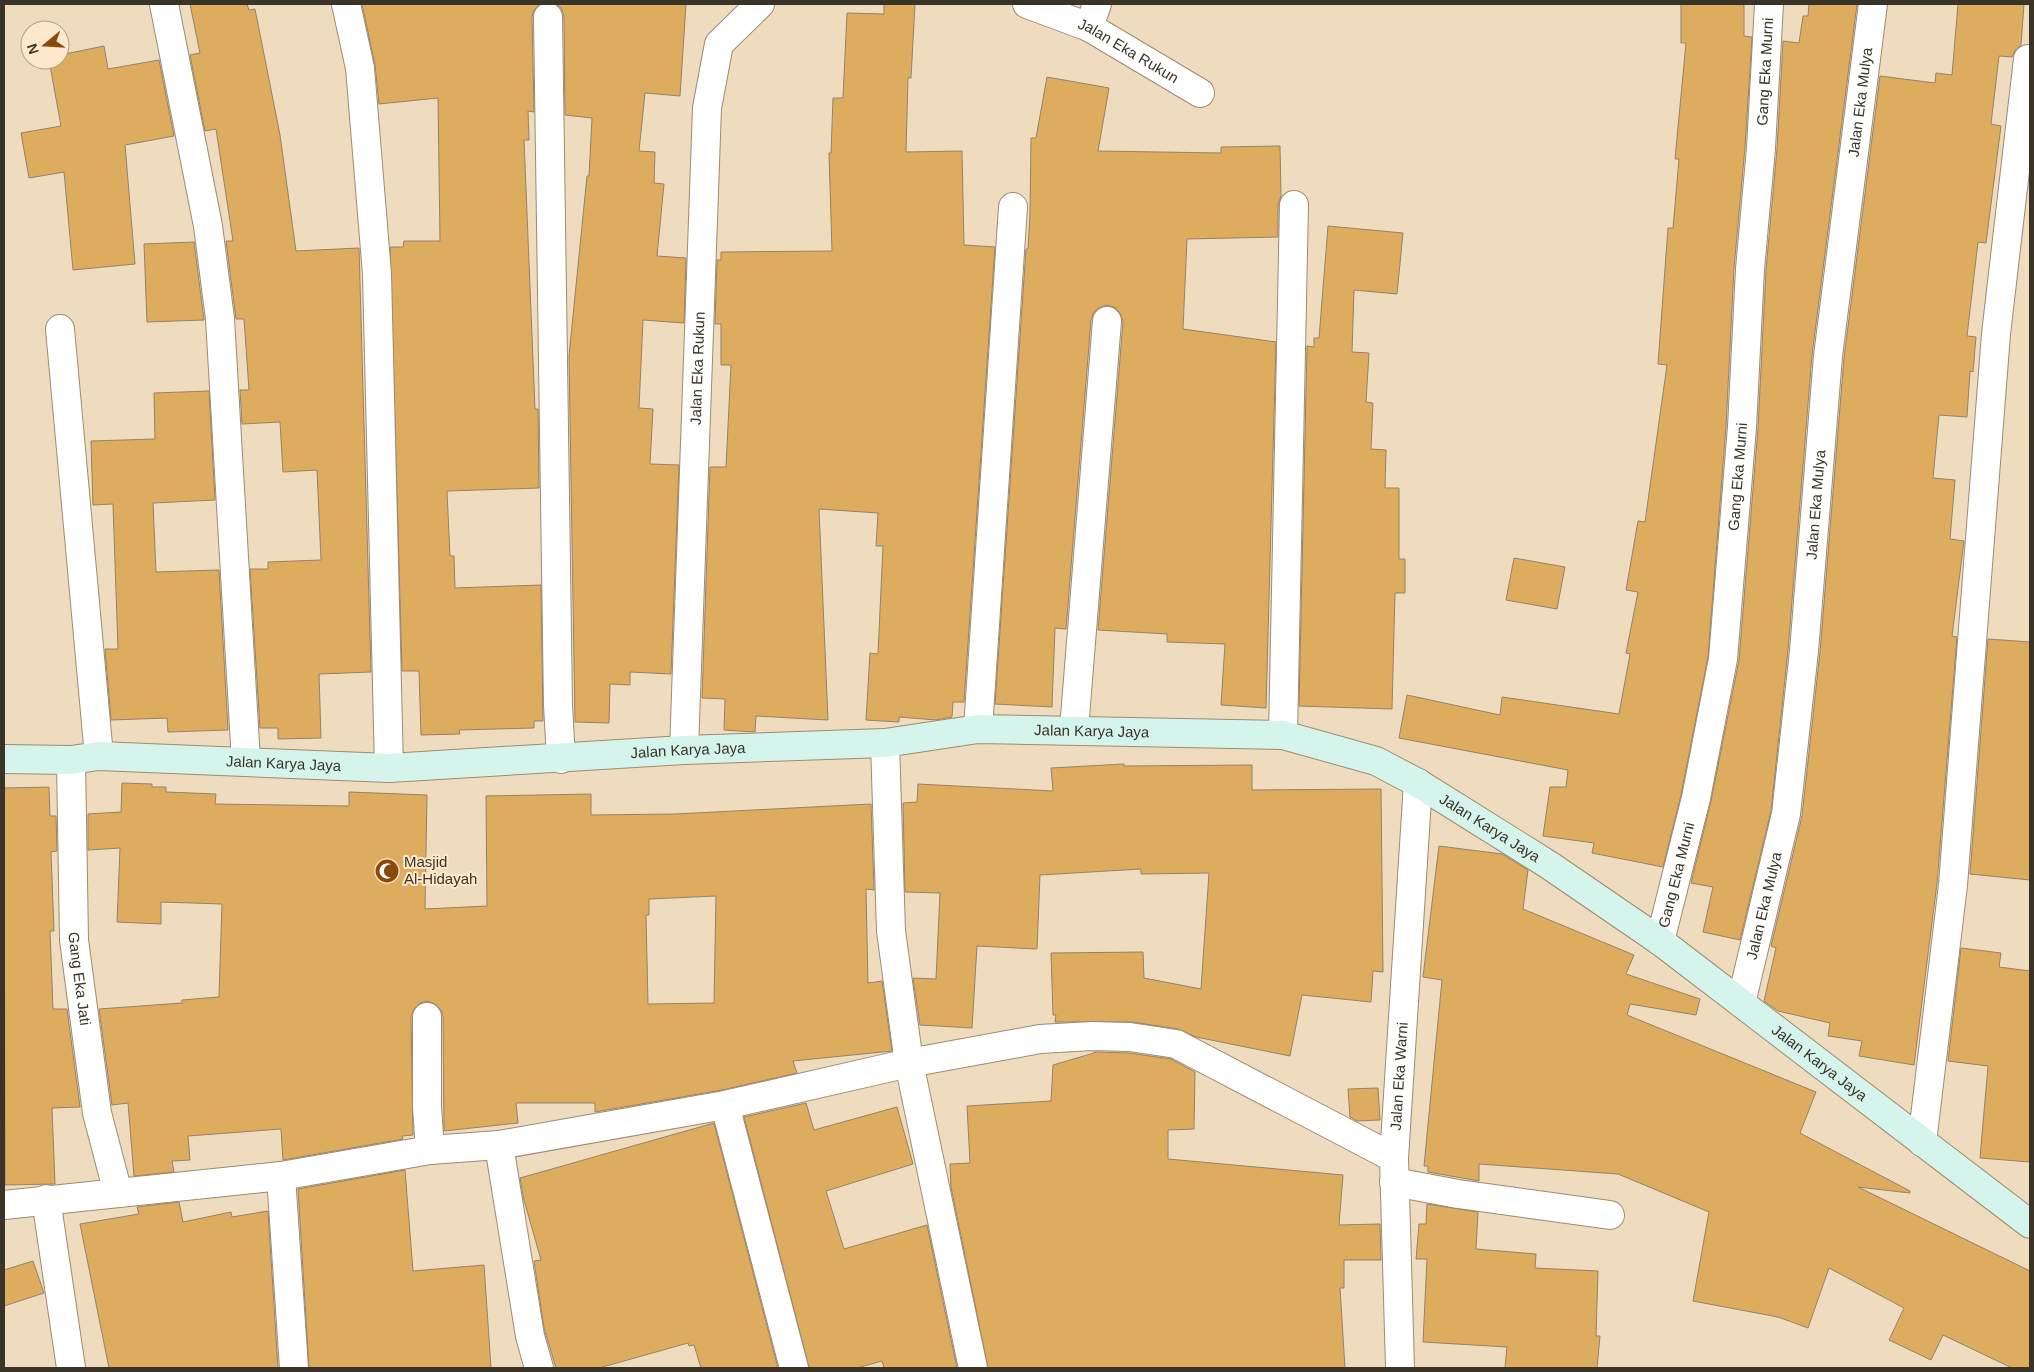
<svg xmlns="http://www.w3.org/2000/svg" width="2034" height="1372" viewBox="0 0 2034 1372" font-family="Helvetica,sans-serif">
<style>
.building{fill:#deac5e;stroke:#958268;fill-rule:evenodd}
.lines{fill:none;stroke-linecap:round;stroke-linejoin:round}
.street-casing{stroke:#9e8b70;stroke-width:30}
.secondary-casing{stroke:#9e8b70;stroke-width:30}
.street{stroke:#fff;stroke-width:28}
.secondary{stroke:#d5f5ec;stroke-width:28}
.labels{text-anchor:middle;stroke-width:4;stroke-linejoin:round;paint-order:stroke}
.street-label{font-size:15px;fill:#3a3327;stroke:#fde8cb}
.poi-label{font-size:15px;fill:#3a3327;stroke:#fde8cb;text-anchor:start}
</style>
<rect width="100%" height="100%" fill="#efdbbe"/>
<path class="building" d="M190 4H247L249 10 255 9 280 135 296 251 359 248 371 672 319 674 321 738 278 739V728H260L250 569H268V562L321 560 317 470 283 472 280 422 242 424 240 390H249L244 319H236L226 241H233L216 129 205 131 190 55 200 53Z
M362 4H540L534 10 532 17 534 112 528 111 529 140H524L535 409H538L539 488 447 491 450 556H454L455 588 541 585 543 721H534V728L459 730 460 734 421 735 419 671H402L390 247H403L404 241H440L438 98 379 104 375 65Z
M556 4H686L680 96 645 93 639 151 655 152 654 183 664 184 657 256 686 258 684 323 643 320 639 408 653 409 650 464 679 465 671 674 630 672V685L610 684 609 723 575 722 569 356 587 176H589L592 118 565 115 564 17 562 9Z
M884 4H915L911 78H908L906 152 962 151 964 245 995 247 964 702H953L952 717 936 720 899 717V722L866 720 870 653 878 654 883 546H876L878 513 819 509 828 720 756 716 755 732 724 730 725 699 702 698 710 467H726L731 365H721V324H715L717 260H721V252L832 251 829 153H831L833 98H843L847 13 884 14Z
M1681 4H1744V36L1752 37 1745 147 1734 268 1726 426 1708 657 1681 795 1663 867 1592 853 1594 843 1543 836 1550 787H1566L1568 770 1399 738 1407 695 1500 715 1502 697 1619 714 1630 654 1626 653 1638 592 1626 590 1638 521 1645 522 1667 365 1658 364 1668 228H1673L1679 159H1675L1686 43H1681Z
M1809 4H1857L1812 355 1788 650 1771 811 1740 940 1703 932 1713 887 1691 883 1711 801 1739 660 1758 428 1766 270 1777 149 1783 41 1799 43 1803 16H1808Z
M1958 4H2024L2021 45 2015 50 2012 57 1999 56 1991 124 2001 126 1986 243 1978 242 1967 336 1976 337 1973 372 1970 371 1967 417 1939 415 1933 478 1955 480 1950 539 1964 541 1952 636 1957 637 1937 883 1914 1065 1859 1056 1862 1041 1828 1036 1830 1023 1778 1011 1764 1001 1776 948 1771 946 1802 816 1820 652 1844 358 1880 76 1935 83 1936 73 1952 75Z
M104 46 108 69 159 60 174 136 125 145 135 264 73 270 64 172 29 178 21 133 61 126 49 60H60V55Z
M1047 77 1109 88 1098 151 1221 153V147L1280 146 1281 196 1278 205V237L1187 239 1183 329 1276 342 1266 708 1221 705 1225 644 1167 642V634L1098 630 1123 322 1121 315 1116 308 1108 305 1100 307 1094 312 1091 320 1066 629 1055 628 1052 707 995 704 1026 249H1028L1030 214 1031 138H1036Z
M1328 226 1403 233 1397 294 1354 290 1352 352 1369 353 1366 402 1373 403 1371 449 1386 450 1385 488H1399V559H1405V593H1395L1392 709 1299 706 1307 346 1314 347V338H1319Z
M194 242 204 320 147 322 144 244Z
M209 391 215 500 153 503 156 572 219 570 228 730 168 732 167 718 111 720 105 649H118L113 504 93 505 91 441 155 439 154 393Z
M1514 558 1565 567 1557 609 1506 600Z
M1988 639 2030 642V880L1970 874Z
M1124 764V766L1252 765V790L1381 789 1383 972 1373 971 1371 1002 1302 995 1290 1056 1196 1037 1178 1029 1132 1022H1055L1056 1015H1053L1051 953 1143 952 1144 978 1201 989 1209 873 1141 874V869L1040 875 1037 949 977 946 972 1028 920 1025 913 978 936 979 940 893 905 892 903 803 917 802 918 784 1053 791 1051 768Z
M122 783 152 784V787H166V792L216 794 215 804 349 806V792L427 795 425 909 487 906 486 796 591 794V815L675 814 871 804 874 890 866 889 868 983 882 981 892 1051 793 1061 797 1073 722 1090 595 1112V1103H516L518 1123 444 1131 443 1017 441 1010 435 1004 427 1001 420 1003 414 1009 411 1017 413 1135 402 1136 403 1139 283 1160 281 1129 188 1136 190 1160 172 1161 174 1172 134 1176 128 1103 112 1105 99 1009 182 1003V1000L219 997 222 904 161 902V924L117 922 120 848 88 850V814L121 812ZM716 896 714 1003 648 1004 646 915H649V899Z
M49 787 50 816H56L57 851 51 852 54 931H50L53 1009H67L80 1107 52 1108 55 1184 5 1185 4 788Z
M1439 846 1502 854 1528 870 1523 909 1634 955 1626 974 1700 999 1696 1015 1630 1004 1627 1015 1816 1092 1800 1133 1910 1191V1193L1858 1187 2030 1271V1368H2012L1943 1335 1931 1360 1889 1340 1904 1308 1829 1268 1808 1328 1778 1317 1693 1301 1709 1212 1618 1174 1479 1164V1181L1428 1172V1166H1424L1442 980 1423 977Z
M1961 948 2001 953 1999 967 2030 971V1162L1980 1158 1988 1066 1948 1061Z
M1094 1052 1129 1053 1171 1059 1195 1072 1194 1129 1168 1130V1159L1343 1175 1339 1225 1380 1224 1381 1260H1344V1288H1340L1345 1368H988L951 1187 950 1164 970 1163 967 1106 1051 1101 1053 1065 1094 1053Z
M1378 1088 1380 1120 1357 1121 1350 1117 1348 1089Z
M806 1103 814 1130 897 1107 913 1164 826 1191 844 1249 927 1225 957 1368H884L882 1361 857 1368H809L744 1117Z
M714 1123 778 1368H701L694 1345 689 1346 688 1343 599 1368H556L544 1328 534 1261 541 1260 524 1200 520 1178Z
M405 1170 413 1271 484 1265 491 1368H309L298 1189Z
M179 1202 183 1222 231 1212 232 1217 268 1211 278 1368H109L80 1224 139 1214 137 1207Z
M1427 1204 1478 1212 1476 1249 1536 1254 1535 1268 1598 1271 1596 1336H1600L1597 1368H1505L1507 1347 1423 1342 1427 1259H1416L1419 1224H1426Z
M33 1261 44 1293 4 1306V1270Z"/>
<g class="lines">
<defs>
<g id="street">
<path d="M164 4 208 226 220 319 246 761"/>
<path d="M346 4 360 68 377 274 389 768"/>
<path id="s1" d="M1027 4 1089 27 1200 93"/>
<path d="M548 17 558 705 561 759"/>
<path d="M1089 27 1097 4"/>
<path d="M60 329 99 756"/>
<path d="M978 729 1013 207"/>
<path d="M1074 729 1107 321"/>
<path d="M1283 735 1294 205"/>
<path d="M885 743 891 931 909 1063 973 1368"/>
<path id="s2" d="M684 750 707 108 719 44 760 4"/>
<path id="s3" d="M71 760 74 940 97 1113 118 1193"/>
<path id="s4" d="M1660 941 1696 798 1723 659 1742 427 1750 269 1761 148 1769 4"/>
<path id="s5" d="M1741 1003 1786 814 1804 651 1828 356 1873 4"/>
<path d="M427 1017V1107L430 1150"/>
<path d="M725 1105 794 1368"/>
<path d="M1922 1142 1953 885 1996 334 2028 59"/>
<path d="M499 1145 530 1336 539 1368"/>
<path d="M281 1176 294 1368"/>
<path d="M1394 1182 1458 1194 1610 1215"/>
<path d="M46 1199 71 1368"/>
<path d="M4 1205 281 1176 430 1150 499 1145 725 1105 909 1063 1040 1039 1092 1036 1130 1037 1176 1044 1394 1158"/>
<path id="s6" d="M1400 1368 1394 1158 1418 783"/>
</g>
<g id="secondary">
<path id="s7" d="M4 759 71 760 99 756 389 768 684 750 885 743 978 729 1283 735 1376 761 1418 783 1549 865 1660 941 2030 1224"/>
</g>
</defs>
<use href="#street" class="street-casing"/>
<use href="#secondary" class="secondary-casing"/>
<use href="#street" class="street"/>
<use href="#secondary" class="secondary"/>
</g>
<defs>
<symbol id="mosque-disc" viewBox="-11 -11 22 22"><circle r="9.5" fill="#874a0a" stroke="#fde8cb"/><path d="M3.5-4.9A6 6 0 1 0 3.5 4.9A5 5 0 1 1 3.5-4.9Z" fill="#fff"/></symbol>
</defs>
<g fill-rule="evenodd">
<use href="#mosque-disc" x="373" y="857" width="28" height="28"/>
</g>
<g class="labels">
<g class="street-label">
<text dy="5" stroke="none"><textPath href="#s1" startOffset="112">Jalan Eka Rukun</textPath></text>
<text dy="5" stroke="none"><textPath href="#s4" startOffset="878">Gang Eka Murni</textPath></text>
<text dy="5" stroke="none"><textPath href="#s5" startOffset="910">Jalan Eka Mulya</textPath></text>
<text dy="5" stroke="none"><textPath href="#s2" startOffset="382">Jalan Eka Rukun</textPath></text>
<text dy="5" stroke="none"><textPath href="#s4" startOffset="472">Gang Eka Murni</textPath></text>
<text dy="5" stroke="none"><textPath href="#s5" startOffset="505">Jalan Eka Mulya</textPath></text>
<text dy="5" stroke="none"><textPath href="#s7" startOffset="1090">Jalan Karya Jaya</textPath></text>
<text dy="5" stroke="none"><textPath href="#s7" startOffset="685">Jalan Karya Jaya</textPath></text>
<text dy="5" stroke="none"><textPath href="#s7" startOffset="280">Jalan Karya Jaya</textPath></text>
<text dy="5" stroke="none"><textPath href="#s7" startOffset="1510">Jalan Karya Jaya</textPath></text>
<text dy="5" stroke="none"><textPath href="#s4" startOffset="68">Gang Eka Murni</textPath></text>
<text dy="5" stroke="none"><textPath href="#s5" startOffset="100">Jalan Eka Mulya</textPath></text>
<text dy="5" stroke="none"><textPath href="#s3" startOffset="219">Gang Eka Jati</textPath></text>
<text dy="5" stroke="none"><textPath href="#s7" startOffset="1915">Jalan Karya Jaya</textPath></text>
<text dy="5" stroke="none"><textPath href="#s6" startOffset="292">Jalan Eka Warni</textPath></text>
</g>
<g class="poi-label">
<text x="404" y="867">Masjid<tspan x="404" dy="17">Al-Hidayah</tspan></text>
</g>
</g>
<rect width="2034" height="1372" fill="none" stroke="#3a3327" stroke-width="10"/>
<g transform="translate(45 45) rotate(252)"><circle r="24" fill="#fde8cb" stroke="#afa089"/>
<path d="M0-4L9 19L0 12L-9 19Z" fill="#874a0a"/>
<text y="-8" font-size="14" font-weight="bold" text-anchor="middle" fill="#3a3327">N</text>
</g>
</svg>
